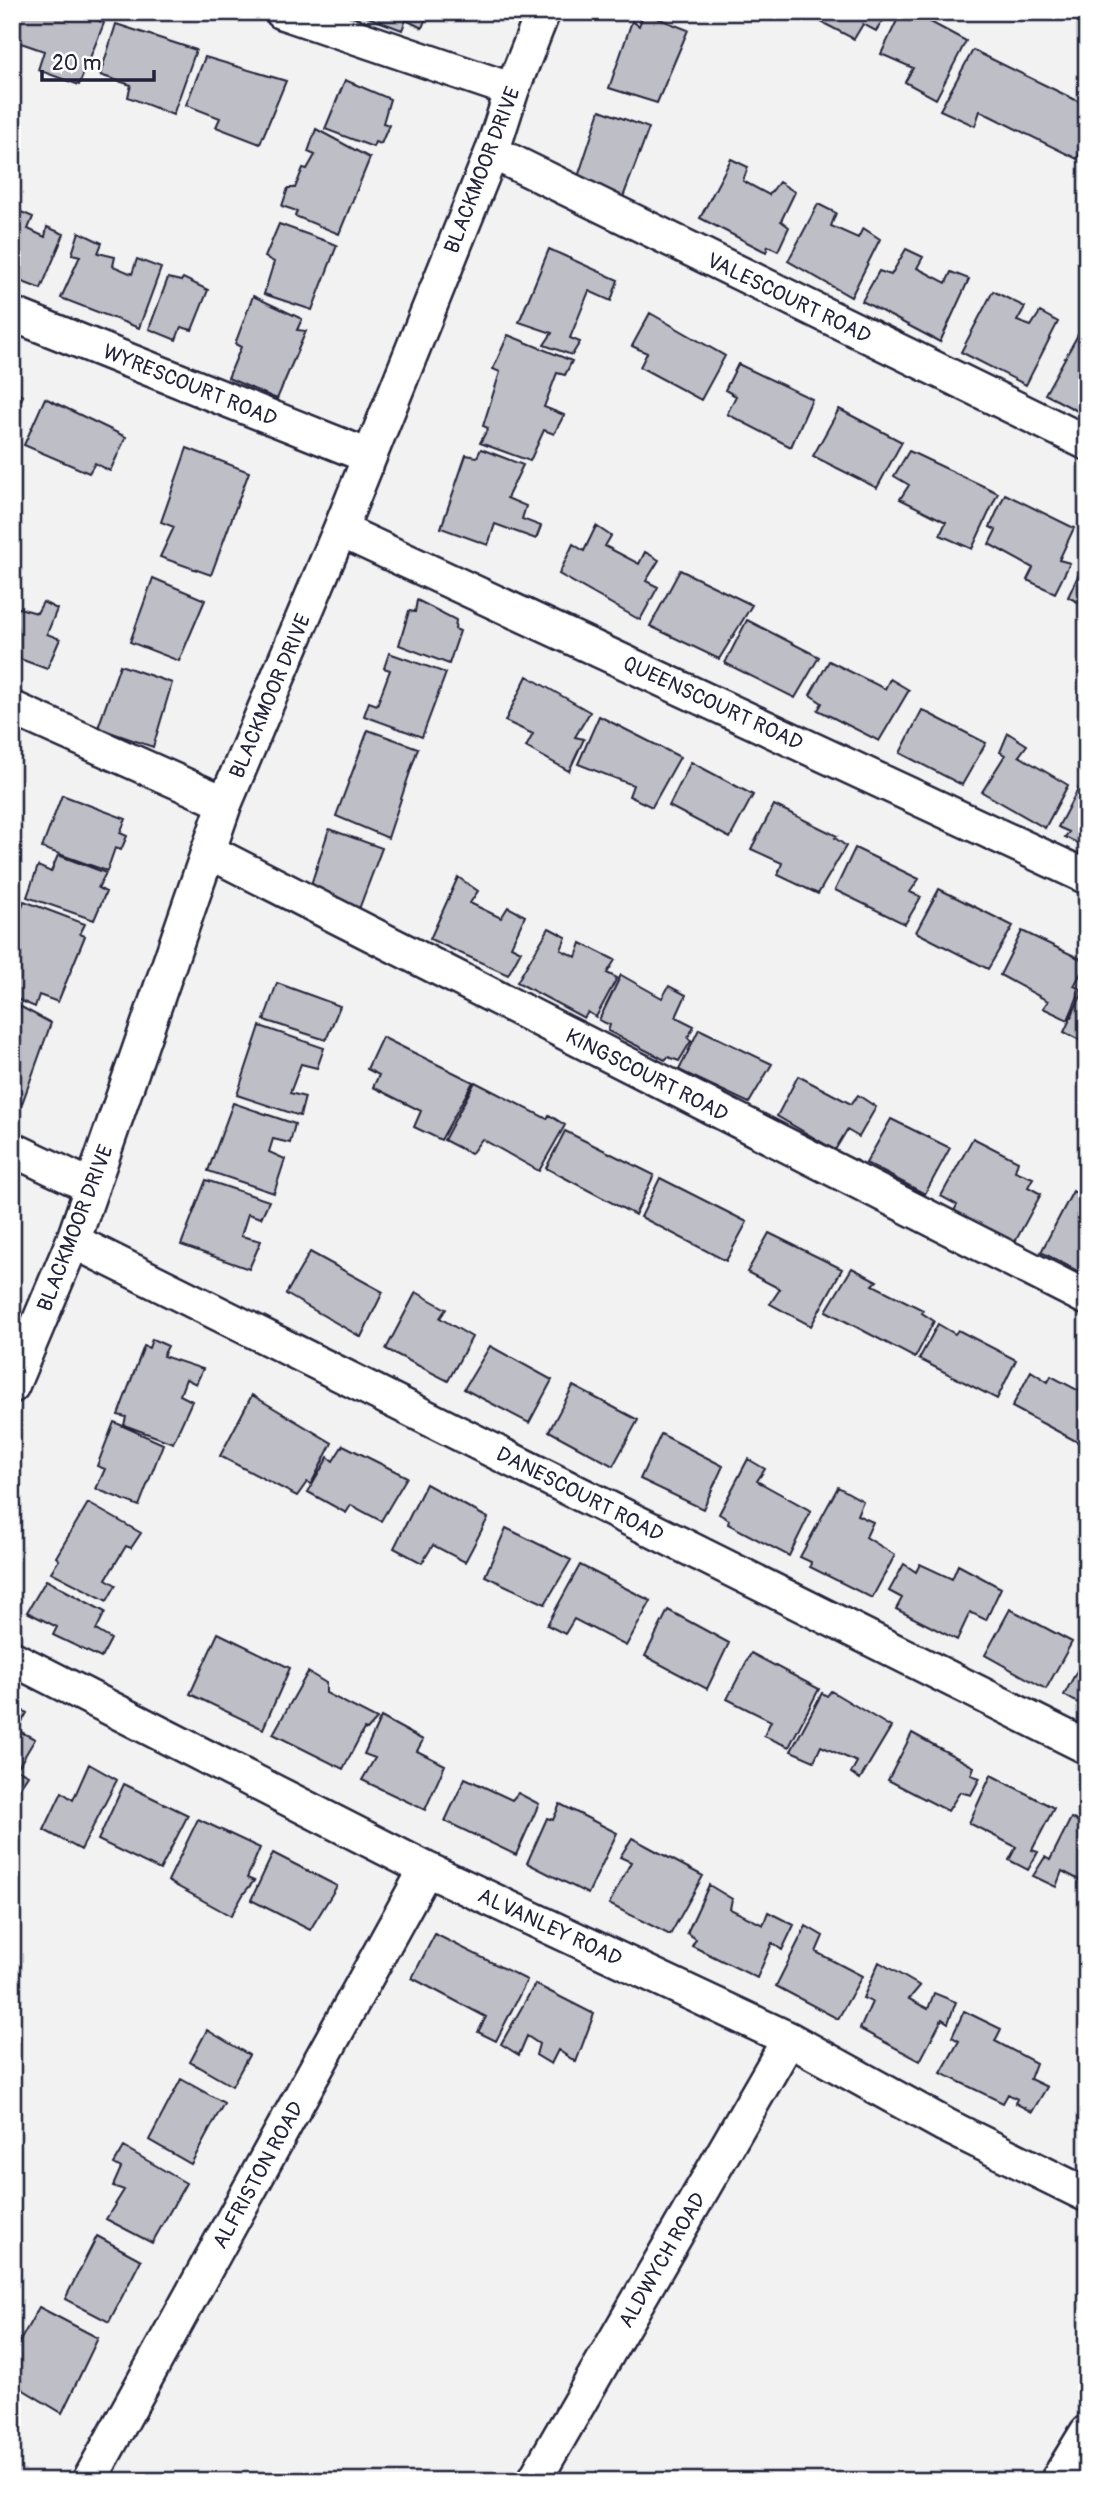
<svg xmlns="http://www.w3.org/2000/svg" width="1099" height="2493" viewBox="0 0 1099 2493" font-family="Pangolin,sans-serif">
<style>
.building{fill:#bebec6;stroke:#22223b;stroke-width:2}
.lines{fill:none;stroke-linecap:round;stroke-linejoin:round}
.street-casing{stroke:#22223b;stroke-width:38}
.street{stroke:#fff;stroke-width:33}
.labels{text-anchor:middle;stroke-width:6;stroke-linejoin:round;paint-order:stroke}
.street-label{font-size:21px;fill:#22223b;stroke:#fff}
</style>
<rect width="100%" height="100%" fill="#f2f2f3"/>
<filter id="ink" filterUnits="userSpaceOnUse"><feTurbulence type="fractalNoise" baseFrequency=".0143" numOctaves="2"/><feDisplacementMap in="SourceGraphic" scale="14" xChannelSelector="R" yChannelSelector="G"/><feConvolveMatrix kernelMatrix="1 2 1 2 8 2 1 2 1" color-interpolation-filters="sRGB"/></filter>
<g filter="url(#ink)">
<path class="building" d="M12 12H78L104 23 79 85 38 70 44 51 21 43 17 51 12 49Z
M354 12H428L422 28 406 20 402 30Z
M802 12H889L876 31 863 24 854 39Z
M901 12H912L966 41 936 99 905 82 913 68 881 54Z
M644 13 688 30 657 103 609 88 632 21 639 26Z
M116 24 196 50 173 115 128 97 131 85 100 75Z
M973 50 1086 105 1081 112 1087 113V140L1077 159 980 111 975 126 940 110Z
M205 57 286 81 260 144 216 127 220 118 186 105Z
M345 80 390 99 383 123 389 125 381 144 375 142 373 147 325 129Z
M600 110 649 128 620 205 576 183Z
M316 129 370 158 339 234 295 216 297 211 282 206 288 188H295L303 168 307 169 315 155 308 152Z
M731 159 748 167 743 181 769 195 779 182 795 192 781 221 789 227 778 251 768 246 766 252 700 218Z
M818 204 836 213 831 226 858 238 863 228 880 239 851 297 788 261Z
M12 208 33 217 28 229 45 237 47 227 64 234 41 289 12 278Z
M279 224 337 245 312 310 264 294 274 262 265 257Z
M79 232 102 243 98 253 115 257 113 266 132 274 137 259 161 268 139 328 61 298 80 256 72 254Z
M549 249 618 280 611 301 589 291 570 338 580 342 572 355 544 345 552 333 519 322Z
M906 249 923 257 917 268 946 283 951 272 969 279 940 342 862 301 879 271 891 275Z
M168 278 181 281 183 278 208 290 192 330 181 327 176 340 149 329Z
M993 291 1025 307 1017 321 1031 326 1040 312 1058 322 1026 385 961 352Z
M253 296 302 319 297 330 306 331 277 399 228 378 241 347 235 344Z
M650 313 725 356 701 400 640 367 647 353 632 346Z
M1079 333 1087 338V416L1045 394Z
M508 335 572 361 565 375 557 373 544 407 564 415 554 434 544 430 530 461 480 443 488 428 483 426 500 372 493 369Z
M738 364 812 399 791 447 727 414 736 396 725 390Z
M12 391 23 396 12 420Z
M45 398 126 437 110 471 95 463 89 473 24 445Z
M839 409 902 442 877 488 813 456Z
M187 448 249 472 211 575 160 557 174 527 161 522Z
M481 449 523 465 507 498 526 506 522 519 541 526 536 539 495 524 488 545 441 528 466 455 477 457Z
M909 451 998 493 972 549 940 535 946 522 900 499 909 485 894 476Z
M1005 494 1074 528 1059 560 1070 563 1055 593 1027 580 1033 568 989 544 996 530 990 527Z
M596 526 611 536 605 546 639 564 645 552 659 560 646 581 658 587 640 620 559 574 573 544 584 551Z
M1087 557V607L1068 597Z
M680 570 752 605 719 659 650 626Z
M153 578 205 600 179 661 130 642Z
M417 600 456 620 455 629 460 631 449 664 399 645 409 611 415 612Z
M43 602 57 609 47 634 60 639 47 669 12 656V606L37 613Z
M747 620 819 657 795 698 725 663Z
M389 653 446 673 422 737 364 716 369 702 377 705 390 670 384 668Z
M829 661 885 689 890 679 909 690 879 741 818 710 822 703 810 695Z
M120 665 172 683 153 747 98 728Z
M527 676 590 712 575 737 584 739 569 771 526 747 533 734 505 721Z
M922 710 986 743 962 785 900 753Z
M599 716 680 757 652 807 629 796 633 785 578 764Z
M368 730 418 748 388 838 336 816Z
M1008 733 1027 745 1019 756 1068 785 1045 828 982 792 1005 755 1000 752Z
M691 762 753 795 730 838 669 806Z
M1087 772V848L1065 837 1069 832 1058 827Z
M62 795 126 819 120 833 127 836 121 850 115 848 107 871 42 848Z
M774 805 837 836 835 838 846 846 818 894 778 875 782 863 751 849Z
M329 829 382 848 359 909 309 891Z
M855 848 919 879 910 892 921 897 905 924 835 890Z
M58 855 106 873 98 888 106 892 94 920 27 897 38 866 51 872Z
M458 877 478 891 470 903 501 918 508 907 525 916 511 946 521 951 508 975 430 939Z
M939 889 1013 926 988 969 916 932Z
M24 901 85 924 80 934 85 936 58 1002 39 995 35 1007 12 997V934Z
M549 928 566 937 561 950 576 957 581 943 615 960 607 973 617 978 596 1017 588 1012 584 1018 517 982Z
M1022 931 1087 962 1074 986 1081 989 1068 1020 1043 1008 1048 1001 1000 975Z
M621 975 662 998 669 986 686 995 676 1017 694 1026 688 1038 691 1041 679 1061 668 1057 665 1060 608 1031 610 1025 599 1020Z
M277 983 340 1006 326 1040 264 1020Z
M1087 983V1044L1064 1032Z
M12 1002 51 1023 15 1123 12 1122Z
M260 1026 324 1048 317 1068 301 1064 290 1093 305 1097 300 1116 237 1095Z
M699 1029 772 1064 749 1103 679 1070Z
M382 1037 473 1082 441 1140 414 1127 421 1111 373 1087 379 1075 367 1069Z
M798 1076 851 1104 858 1095 876 1107 859 1137 847 1130 835 1150 777 1116Z
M475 1082 547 1119 549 1115 565 1125 539 1171 482 1139 471 1154 444 1140Z
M233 1103 295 1124 290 1143 273 1139 269 1152 285 1159 274 1193 208 1171Z
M891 1119 950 1148 925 1194 866 1163Z
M565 1131 654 1175 635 1215 546 1168Z
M973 1138 1018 1161 1015 1171 1033 1178 1028 1187 1041 1194 1015 1242 954 1211 957 1205 941 1196Z
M660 1178 747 1222 726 1261 641 1217Z
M206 1180 269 1201 261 1218 248 1214 241 1236 261 1241 249 1269 181 1245Z
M1073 1191 1087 1199V1276L1041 1252Z
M769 1233 842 1269 811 1326 770 1304 780 1289 747 1272Z
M310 1252 383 1292 361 1337 286 1294Z
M852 1268 877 1281 873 1285 923 1310 922 1313 934 1321 915 1358 826 1311Z
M416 1292 446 1309 440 1318 472 1337 448 1381 386 1349Z
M938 1324 955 1334 958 1330 1016 1360 997 1399 919 1359Z
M152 1339 168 1346 163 1356 203 1369 196 1384 186 1379 180 1395 192 1401 173 1443 124 1425 126 1417 118 1415 144 1346 149 1348Z
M490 1346 552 1380 529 1423 464 1389Z
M1031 1371 1048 1382 1051 1376 1087 1395V1447L1012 1407Z
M573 1386 638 1420 613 1466 549 1431Z
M252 1395 332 1443 311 1484 307 1482 297 1496 220 1456Z
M114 1422 163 1444 139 1506 96 1489 105 1469 97 1466Z
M661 1434 723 1466 703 1509 640 1479Z
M343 1445 407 1477 381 1521 351 1505 346 1513 308 1492 328 1457 333 1461Z
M748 1459 765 1469 757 1481 811 1511 789 1556 728 1524 729 1520 719 1514Z
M426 1484 488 1518 465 1562 433 1545 422 1563 394 1548Z
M838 1487 863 1501 857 1515 873 1522 866 1537 895 1555 872 1598 810 1567 811 1562 800 1557Z
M88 1503 141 1533 131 1548 126 1546 106 1579 116 1585 107 1601 51 1572 59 1560 56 1557Z
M506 1528 571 1560 545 1604 485 1576Z
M904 1564 916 1572 920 1564 952 1579 958 1565 1001 1588 986 1620 970 1612 957 1640 896 1609 902 1598 889 1591Z
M580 1565 651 1601 626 1646 574 1619 565 1634 547 1625Z
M46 1580 105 1612 96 1630 111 1639 101 1658 53 1635 57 1627 27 1612Z
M1010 1609 1072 1642 1046 1689 985 1655Z
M668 1610 729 1643 707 1689 645 1656Z
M218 1633 290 1668 263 1729 190 1694Z
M1087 1652V1708L1064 1695Z
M751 1653 819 1689 789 1747 764 1736 771 1721 727 1699Z
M308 1672 326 1683V1693L377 1719 367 1730 364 1729 343 1769 273 1734Z
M831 1691 891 1727 860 1779 851 1773 857 1762 821 1746 814 1761 791 1751 822 1693 827 1696Z
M12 1705 27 1713 17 1730 35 1739 17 1769 28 1775 12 1799Z
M381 1717 423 1740 417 1751 445 1765 425 1810 362 1780 375 1758 364 1754Z
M912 1733 974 1767 971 1775 980 1778 971 1795 960 1792 948 1811 888 1780Z
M89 1764 117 1780 81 1850 44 1830 62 1792 73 1800Z
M991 1775 1054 1808 1032 1850 1038 1852 1028 1870 1009 1860 1016 1847 969 1823Z
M465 1778 512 1800 518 1793 539 1804 516 1855 445 1821Z
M124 1784 188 1815 160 1870 98 1840Z
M560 1804 617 1833 588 1894 527 1863 547 1818 553 1820Z
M1071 1818 1087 1826V1884L1062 1871 1056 1887 1033 1876 1045 1857 1050 1860Z
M198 1819 260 1848 247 1878 254 1881 244 1893 231 1916 168 1881Z
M632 1838 703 1876 670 1935 609 1904 631 1862 620 1857Z
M273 1853 337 1886 310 1930 251 1900Z
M709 1885 732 1899 730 1909 763 1925 768 1912 794 1925 782 1950 772 1943 757 1978 692 1946 696 1939 687 1933Z
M806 1926 823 1936 816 1952 862 1976 838 2019 776 1986Z
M435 1934 527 1980 496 2041 478 2032 486 2017 412 1978Z
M879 1962 920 1986 909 1999 928 2009 934 1993 956 2002 948 2023 942 2019 920 2061 860 2029 872 2002 863 1998Z
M535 1984 594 2014 576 2062 558 2050 551 2064 536 2055 539 2044 527 2036 519 2055 501 2044Z
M964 2011 1001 2029 995 2041 1036 2063 1030 2079 1047 2087 1032 2112 1015 2103 1017 2099 1008 2094 1003 2103 941 2073 959 2041 952 2037Z
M207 2030 249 2055 232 2086 190 2062Z
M181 2079 224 2103 191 2164 149 2140Z
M124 2147 186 2183 152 2243 106 2219 124 2190 113 2186 121 2168 114 2164Z
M97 2236 141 2260 109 2322 65 2299Z
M39 2307 98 2338 62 2413 12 2383V2355Z"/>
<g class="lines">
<defs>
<path id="street" d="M282 12 512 90
M492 152 1087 443
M12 314 368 456
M340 530 1087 877
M12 708 225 803
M208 851 1087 1298
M12 1149 92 1187
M73 1241 1087 1747
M12 1386 73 1241 225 803 340 530 492 152 512 90 543 12
M12 1658 426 1869 789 2039 945 2125 1087 2195
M89 2481 426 1869
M534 2481 789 2039
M1057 2481 1087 2432"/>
</defs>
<use href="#street" class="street-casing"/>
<use href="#street" class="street"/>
</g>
</g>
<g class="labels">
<g class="street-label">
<text transform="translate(482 170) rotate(-69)" y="7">BLACKMOOR DRIVE</text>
<text transform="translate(789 298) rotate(26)" y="7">VALESCOURT ROAD</text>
<text transform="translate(190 385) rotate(22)" y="7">WYRESCOURT ROAD</text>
<text transform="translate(270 696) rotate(-67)" y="7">BLACKMOOR DRIVE</text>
<text transform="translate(713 703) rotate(25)" y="7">QUEENSCOURT ROAD</text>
<text transform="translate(647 1075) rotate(27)" y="7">KINGSCOURT ROAD</text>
<text transform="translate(75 1228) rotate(-69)" y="7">BLACKMOOR DRIVE</text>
<text transform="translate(580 1494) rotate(27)" y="7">DANESCOURT ROAD</text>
<text transform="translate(550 1927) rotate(25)" y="7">ALVANLEY ROAD</text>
<text transform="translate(258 2175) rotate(-61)" y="7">ALFRISTON ROAD</text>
<text transform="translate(662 2260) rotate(-60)" y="7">ALDWYCH ROAD</text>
</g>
</g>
<rect width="1099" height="2493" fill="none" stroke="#fff" stroke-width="42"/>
<rect x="21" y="21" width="1057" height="2451" fill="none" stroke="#22223b" stroke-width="2.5" filter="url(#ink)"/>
<path d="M42 70v10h112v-10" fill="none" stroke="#22223b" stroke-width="3.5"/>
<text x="52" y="70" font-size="21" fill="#22223b" stroke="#ffffff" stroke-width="5" paint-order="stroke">20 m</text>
</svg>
